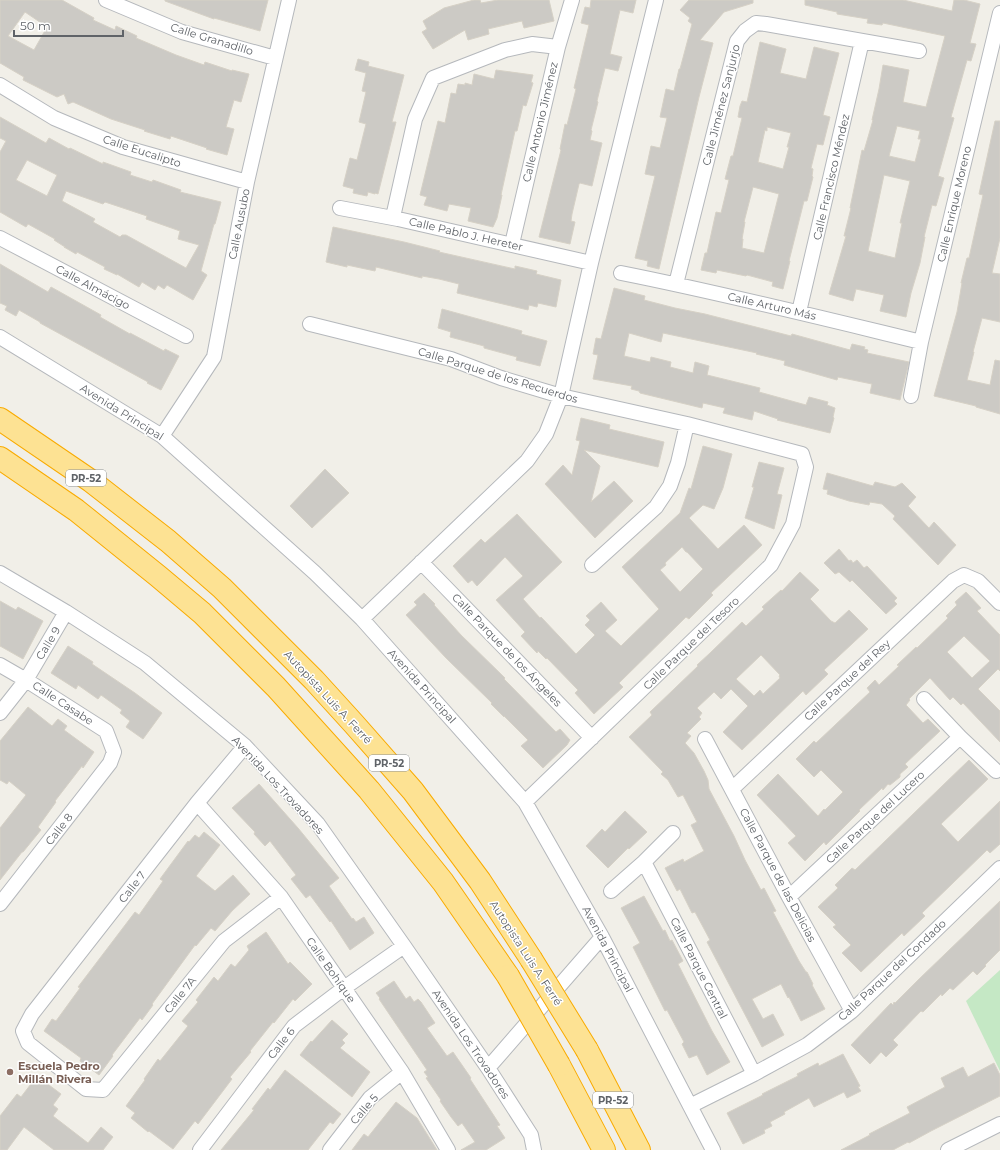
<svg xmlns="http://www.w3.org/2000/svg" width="1000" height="1150" viewBox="0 0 1000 1150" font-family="Montserrat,sans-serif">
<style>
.green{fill:#c5e8c5}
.building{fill:#cccac5;stroke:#d6d1c6;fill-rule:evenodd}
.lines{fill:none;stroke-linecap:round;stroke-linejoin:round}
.street-casing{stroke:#b5b8bc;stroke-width:16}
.highway-casing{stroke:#f9ab00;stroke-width:24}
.street{stroke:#fff;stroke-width:14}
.highway{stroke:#fde293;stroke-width:22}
.highway-bridge-casing{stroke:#f9ab00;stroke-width:24;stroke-linecap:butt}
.highway-bridge{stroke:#fde293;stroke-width:22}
.education-dot{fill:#8d6e63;stroke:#fff;stroke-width:1.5}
.labels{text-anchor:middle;stroke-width:3;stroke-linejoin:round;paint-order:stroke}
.shield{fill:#fff;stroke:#8f9295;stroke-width:1}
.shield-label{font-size:10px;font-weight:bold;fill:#5f6368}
.street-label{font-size:11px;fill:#5f6368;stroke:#fff}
.education-label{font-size:11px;font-weight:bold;fill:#785e54;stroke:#fff;text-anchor:start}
</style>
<rect width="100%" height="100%" fill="#f1efe8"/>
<path class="green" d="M1000 970V1071L966 1001Z"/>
<path class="building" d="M0 0H62L94 18 93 20 115 30 116 26 137 36 136 38 176 55 204 65 205 62 232 71V70L249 74 241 102 234 100 226 127 234 129 227 155 206 149 207 148 171 136 170 139 144 131 145 130 111 119 73 102 68 104 64 94 57 97 23 80 24 77 0 63ZM25 12 47 27 34 50 8 36Z
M165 0H268L260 31 214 18V19L165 1Z
M474 0H480L481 3 498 0H549L554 21 524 28 522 21 488 29 489 34 468 40 465 30 433 49 422 32 427 29 423 21 444 8Z
M591 0H636L633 13 620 10 610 54 622 57 618 71 605 68 597 101 598 102 591 130 592 131 590 140 602 143 592 186 580 183 579 184 572 214 571 221 575 222 570 244 539 237 561 150 560 149 565 124 567 125 576 89 574 88 589 25 581 23 585 7 590 8Z
M689 0H753V3L724 12 700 40 713 43 699 97 659 269 647 266 648 261 635 258 655 176 645 174 651 146 660 148 667 118 660 117 666 89 674 91 679 69H680L692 24 688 21 690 18 680 10Z
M805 0H903L952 11 954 0H964L980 4 970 43 976 44 971 61 967 60 951 117 954 118 938 176 944 178 936 206 932 205 924 237H925L920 263 911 293 906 317 880 311 884 295 856 289 853 301 829 294 846 236H844L851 208H850L862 150 864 151 873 120H872L879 89 883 65 909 70 903 102 926 107 945 36 883 23 882 25 867 23 868 19 837 14V12L805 5ZM897 126 920 131 918 139H921L915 162 889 156ZM884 175 910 181 900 223H902L895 258 868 251Z
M760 42 786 49 780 73 806 79 814 47 839 53 823 115 830 117 823 145 817 144 811 168 813 169 812 176 813 177 807 201H804L789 261H790L783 289 772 286 773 282 747 275 746 276 717 270 716 273 701 270 705 253H707L716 212 721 213 729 180 725 179 731 156H733L742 118 738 117 740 106 742 101 747 102ZM767 127 791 133 787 147H789L783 169 758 162 765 130 767 131ZM753 187 779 194 764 253 742 248 743 239H742L745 222H744Z
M358 59 369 62 368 66 404 75 392 122H396L378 194 375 193V194L368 192 367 196 353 193 354 189 343 186 350 158 357 160 366 124 359 122 366 92 362 91 366 73 355 70Z
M496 70 533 75 531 82 533 83 526 106 523 105 517 131H515L501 195H502L497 218 493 227 468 221 471 208 449 204 447 211 424 205 427 197 420 195 438 121 445 123 451 93 456 94 458 84 465 85V83L472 85 474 74 494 79Z
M0 117 46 143 49 138 69 149 70 148 103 164V162L131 172 130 175 152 182 153 180 181 190 180 192 221 202 215 224H214L201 271 207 275 193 300 167 285 164 289 158 285 155 290 142 282 139 287 117 274V275L104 269 105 267 77 252 76 254 64 247H65L54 240 55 239 28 224 26 227 0 212V152L6 141 0 138ZM27 160 57 175 47 196 16 180ZM66 191 103 204 105 202 147 216 146 219 180 231 178 239 199 245 186 268 126 235H122L120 237 93 222 95 219 62 201Z
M995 121H1000V238L992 273 1000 274V322L982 318 973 352H974L967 380 990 385 995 360 1000 361V414L976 407V406L934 396 957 312 962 283H961L967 258H969L983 195 979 194Z
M333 227 404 242 440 251 439 252 515 269V266L537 271 536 274 561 280 556 307 538 303 537 307 529 305 528 310 457 293 459 284 439 279 422 276V278L376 267 375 271 347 265V267L326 262Z
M0 264 48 292 51 287 101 315 100 317 130 334V333L164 351 165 349 179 356 161 390 147 383 148 382 40 323V322L19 310 16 316 5 310 7 306 0 303Z
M614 288 645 296 644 300 675 308 705 314 791 336 792 334 850 350 852 344 865 347 864 349 868 350 867 353 909 362 900 400 870 393 872 384 838 377 837 380 784 365 785 361 756 354 757 353 663 333 661 342 629 333 624 356 650 362 651 357 671 362 670 367 693 373 695 362 709 366 707 375 760 388 759 392 806 405 809 397 828 402 827 405 835 408 833 417 834 418 830 433 777 420 778 419 754 411 752 420 723 413 725 408 703 403 702 408 640 393 639 391 631 389 632 386 593 379 598 355 593 354 596 338 601 339Z
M442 309 522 331 521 334 547 341 540 366 516 360 517 357 484 348V346L450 337 451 332 438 328Z
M581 418 610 425 609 429 664 442 658 467 584 450 600 466 591 502 614 481 633 501 595 538 545 484 563 465 572 475 580 441 576 440Z
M703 446 732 454 723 488 714 509 703 505 689 518 718 549 744 525 762 545 711 593 713 595 689 619 686 617 619 683 623 687 594 714 575 693 578 690 547 658 546 659 538 651 537 653 521 636 525 632 496 600 523 576 505 557 477 586 472 580 468 583 453 566 481 539 485 543 517 514 562 562 523 599 540 618 541 617 576 654 595 635 585 625 590 620 586 616 601 602 617 620 605 631 621 646 659 609 622 567 680 513 689 488 691 489ZM682 547 686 552H687L703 569 680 592 660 570 666 565 665 563Z
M759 462 784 468 777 494 782 495 774 529 745 518 754 487H752Z
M325 469 349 493 312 528 290 506Z
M827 473 873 486 875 482 895 487 902 483 916 497 908 506 929 528 934 522 956 545 938 565 893 519 895 516 882 504 870 502 869 505 849 501 827 494 828 490 823 489Z
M839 549 849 561 851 560 853 563 857 560 864 568 867 566 897 598 894 601 897 604 886 614 852 580 850 582 839 572 835 574 824 563Z
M800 572 819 590 810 599 831 621 835 623 849 610 868 629 824 670 828 674 806 695 803 691 742 750 723 732 748 706 731 689 721 699 714 692 697 708 702 713 699 717 701 719 687 733 691 736 685 743 694 753 704 771 708 780 709 789 734 836 745 860 761 890 764 888 776 911 773 912 799 961 806 972H807L813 984 812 985 825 1009 801 1021 789 997 788 998 781 984 752 999 763 1019 773 1014 784 1035 762 1047 707 942 710 940 695 912 692 913 680 889 677 891 665 868 683 859 684 862 704 851 691 825 697 822 683 795 678 797 668 780 661 774 663 772 629 737 652 715 650 712 698 666 697 665 710 653 742 622 746 626 764 609 762 607 781 590 782 591ZM761 655 780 675 779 676 780 678 763 694 760 690 754 696 736 679Z
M966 592 981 608 977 611 1000 635V671L998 669 978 689 1000 711V742L963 703 961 705 953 697 950 700 930 678 909 699 910 700 906 705 923 723 928 719 940 731 905 764 908 767 900 774V777L890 785 888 784 883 790 882 788 859 810 860 811 826 845 824 842 805 861 788 843 796 836 757 795 778 774 818 816 824 809 825 810 843 792 821 770 814 777 796 759 814 741 816 743 870 692 867 688 875 680 879 685 899 666 897 665 916 647 917 648 948 618 946 616 957 605 955 602ZM964 636 990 661 972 678 947 652Z
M424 593 435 604 434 605 461 635 505 678 504 679 556 732 560 729 570 740 567 745 543 768 521 746 528 740 504 716V717L491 704 492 703 446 658 406 615 417 605 414 602Z
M0 601 16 610 18 607 43 621 23 659 0 646Z
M68 646 93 662 92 664 135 693 162 713 143 739 126 727 130 721 120 713 122 710 101 695 98 699 78 685 76 689 51 673Z
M28 707 52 726 58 719 67 726 64 730 94 752 83 768 82 766 55 801 56 802 38 827 41 830 23 852H22L0 880V828L26 795 9 781 7 784 0 780V741Z
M969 760 988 779 941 824 958 842 1000 801V844L990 853 987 850 922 913 925 916 904 936 902 933 861 972 842 953 851 945 833 927 836 925 818 907 838 888 835 885 852 868 855 870Z
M259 784 298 828 339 878 329 886 352 919 353 918 356 922 364 917 374 933 350 950 331 921 330 922 310 895 306 898 291 879 296 875 270 841 265 846 254 834 255 832 232 808Z
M625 811 647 832 629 849 628 848 608 868 586 846 602 829 605 832Z
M204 832 220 845 196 876 215 891 233 875 250 894 232 911 215 931 211 928 196 946 195 945 152 1004 153 1005 142 1020 140 1018 112 1055 113 1056 99 1075 80 1061 81 1058 44 1031 52 1019 56 1021 80 988 78 987 135 912 139 915 163 881 160 879 188 841 189 842 195 835 199 838Z
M644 896 663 931 665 930 670 941 672 940 683 961 678 964 712 1031 719 1043 730 1062 707 1075 697 1055 689 1058 682 1044 684 1042 667 1010 665 1011 633 947 640 943 621 908Z
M1000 901V950L985 965 986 966 977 975 973 971 953 990 950 988 942 996 941 994 923 1012 921 1011 893 1040 898 1045 886 1057 881 1052 870 1064 851 1045 891 1003 893 1005 894 1002 895 1003 918 980Z
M266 932 288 964 290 962 312 984 295 1001 293 999 274 1023 273 1022 250 1051 251 1052 230 1077 232 1079 198 1124 195 1121 173 1149 149 1131 148 1132 131 1118 135 1113 126 1106 145 1080 144 1079 158 1059 160 1061 188 1026 182 1021 198 1002 196 1000 214 977 218 981 231 964 235 967 249 950 247 946Z
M394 981 406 999 410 996 414 1002 418 999 421 1002 435 1023 427 1028 447 1056 453 1052 471 1078 470 1079 500 1125 497 1126 505 1138 486 1150H461L475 1142 462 1123 458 1126 451 1117 440 1101 441 1100 426 1078 428 1077 424 1072 427 1070 379 999 380 998 376 993Z
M332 1020 348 1034 342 1040 345 1043 340 1048 370 1072 352 1097 300 1055 311 1041 312 1042Z
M843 1054 860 1086 858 1087 861 1091 847 1098 844 1092 814 1107 809 1098 784 1112 785 1114 770 1122 772 1126 764 1130 765 1133 743 1144 727 1113 763 1095 762 1094 798 1076 797 1074 818 1063 819 1066Z
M994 1063 1000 1075V1096L931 1131 909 1143 908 1142 893 1150H841L870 1135 869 1134 910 1113 907 1107 945 1087 941 1078 963 1067 968 1077Z
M285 1070 341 1114 333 1124 330 1122 308 1150H221L254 1110 252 1109 268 1088 270 1090Z
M37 1076 61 1094 53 1105 58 1109 53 1116 88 1143 101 1127 113 1137 103 1150H54L24 1127 7 1150H0V1116L17 1094 21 1097Z
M396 1102 417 1118 437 1150H352L364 1134 368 1137Z"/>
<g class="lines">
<defs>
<path id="street" d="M106 0 182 32 275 58
M0 85 54 118 123 147 247 182
M340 208 398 219 591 263
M393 217 415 119 433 78 505 50 532 44 558 47
M0 238 186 336
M512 244 558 47 572 0
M621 273C722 293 822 318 921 342
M676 284 737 41 745 31 756 23 766 24 919 51
M799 312 862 41
M310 324 451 359 501 378 561 396 687 424 802 454 806 467 793 524 771 565 525 802
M0 337 162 436 315 573 362 619 525 802 602 937 713 1150
M911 396 921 342 1000 13
M162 436 214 357 247 182 289 0
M421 562 592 738
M592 565 656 507 670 486 678 463 687 424
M0 573 66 612 145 663 245 746 318 824 404 946 488 1068 531 1135 534 1150
M362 619 527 461 546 434 561 396 591 263 656 0
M0 665 26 680 106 731 114 752 110 763 0 904
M924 699 960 737 996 771
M0 713 26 680 66 612
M705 739 789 897 852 1011
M245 746 197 803 32 1014 23 1031 28 1043 86 1089 103 1090 224 941 281 897
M732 789 953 581 964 575 978 581 1000 603
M197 803 281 897 402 1072 448 1150
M644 862 754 1074
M611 891 644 862 673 833
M789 897 960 737
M488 1068 602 937
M690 1106 754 1074 807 1045 852 1011 1000 868
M200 1150 294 1026 344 988 404 946
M330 1150 370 1098 402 1072
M948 1150 1000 1124"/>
<path id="highway" d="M0 419 91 481 168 541 222 588 314 680 354 724 413 791 480 881 531 959
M0 458 76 510 158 576 202 613 276 687 369 790 443 882 508 976
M587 1050 639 1150
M559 1065 604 1150"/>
</defs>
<use href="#street" class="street-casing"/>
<use href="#highway" class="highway-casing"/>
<use href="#street" class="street"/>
<use href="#highway" class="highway"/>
<defs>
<path id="highway-bridge" d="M531 959 587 1050
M508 976 559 1065"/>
</defs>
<use href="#highway-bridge" class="highway-bridge-casing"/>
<use href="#highway-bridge" class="highway-bridge"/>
</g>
<circle class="education-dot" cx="10" cy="1072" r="4"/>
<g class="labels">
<g class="shield">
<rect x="66" y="470" width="40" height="16" rx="3"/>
<rect x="369" y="755" width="40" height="16" rx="3"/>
<rect x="593" y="1092" width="40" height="16" rx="3"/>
</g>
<g class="shield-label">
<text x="86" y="482">PR-52</text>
<text x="389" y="767">PR-52</text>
<text x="613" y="1104">PR-52</text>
</g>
<g class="street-label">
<text transform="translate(212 39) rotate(17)" y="4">Calle Granadillo</text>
<text transform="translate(721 105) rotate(-76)" y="4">Calle Jiménez Sanjurjo</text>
<text transform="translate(540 122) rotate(-77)" y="4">Calle Antonio Jiménez</text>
<text transform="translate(142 151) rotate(18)" y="4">Calle Eucalipto</text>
<text transform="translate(831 177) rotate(-77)" y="4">Calle Francisco Méndez</text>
<text transform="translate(954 204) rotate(-77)" y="4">Calle Enrique Moreno</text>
<text transform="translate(239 224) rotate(-79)" y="4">Calle Ausubo</text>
<text transform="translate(466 234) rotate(13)" y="4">Calle Pablo J. Hereter</text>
<text transform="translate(93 287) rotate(28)" y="4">Calle Almácigo</text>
<text transform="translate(772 306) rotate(13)" y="4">Calle Arturo Más</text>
<text transform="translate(498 375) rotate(17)" y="4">Calle Parque de los Recuerdos</text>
<text transform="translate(122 412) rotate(32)" y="4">Avenida Principal</text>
<text transform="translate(48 643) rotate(-59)" y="4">Calle 9</text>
<text transform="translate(691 643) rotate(-44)" y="4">Calle Parque del Tesoro</text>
<text transform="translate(507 650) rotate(46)" y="4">Calle Parque de los Ángeles</text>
<text transform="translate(847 680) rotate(-43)" y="4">Calle Parque del Rey</text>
<text transform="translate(422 686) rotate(48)" y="4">Avenida Principal</text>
<text transform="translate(328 697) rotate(47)" y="4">Autopista Luis A. Ferré</text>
<text transform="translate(63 703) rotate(33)" y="4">Calle Casabe</text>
<text transform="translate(278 785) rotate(47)" y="4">Avenida Los Trovadores</text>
<text transform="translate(875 817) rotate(-43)" y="4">Calle Parque del Lucero</text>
<text transform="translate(59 829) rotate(-52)" y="4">Calle 8</text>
<text transform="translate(778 875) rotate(62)" y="4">Calle Parque de las Delicias</text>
<text transform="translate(132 887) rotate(-52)" y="4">Calle 7</text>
<text transform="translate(608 949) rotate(62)" y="4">Avenida Principal</text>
<text transform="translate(526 953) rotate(57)" y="4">Autopista Luis A. Ferré</text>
<text transform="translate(699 968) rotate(63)" y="4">Calle Parque Central</text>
<text transform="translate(331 970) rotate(55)" y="4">Calle Bohíque</text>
<text transform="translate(892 970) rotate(-43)" y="4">Calle Parque del Condado</text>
<text transform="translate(180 995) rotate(-51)" y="4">Calle 7A</text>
<text transform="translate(281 1043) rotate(-52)" y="4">Calle 6</text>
<text transform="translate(471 1044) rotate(56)" y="4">Avenida Los Trovadores</text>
<text transform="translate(364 1109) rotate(-49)" y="4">Calle 5</text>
</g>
<g class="education-label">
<text x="18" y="1070">Escuela Pedro<tspan x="18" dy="13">Millán Rivera</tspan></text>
</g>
</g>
<path d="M14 30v6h109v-6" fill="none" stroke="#5f6368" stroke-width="2"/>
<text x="20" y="30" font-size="12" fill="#5f6368" stroke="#ffffff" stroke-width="3" paint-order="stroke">50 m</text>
</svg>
